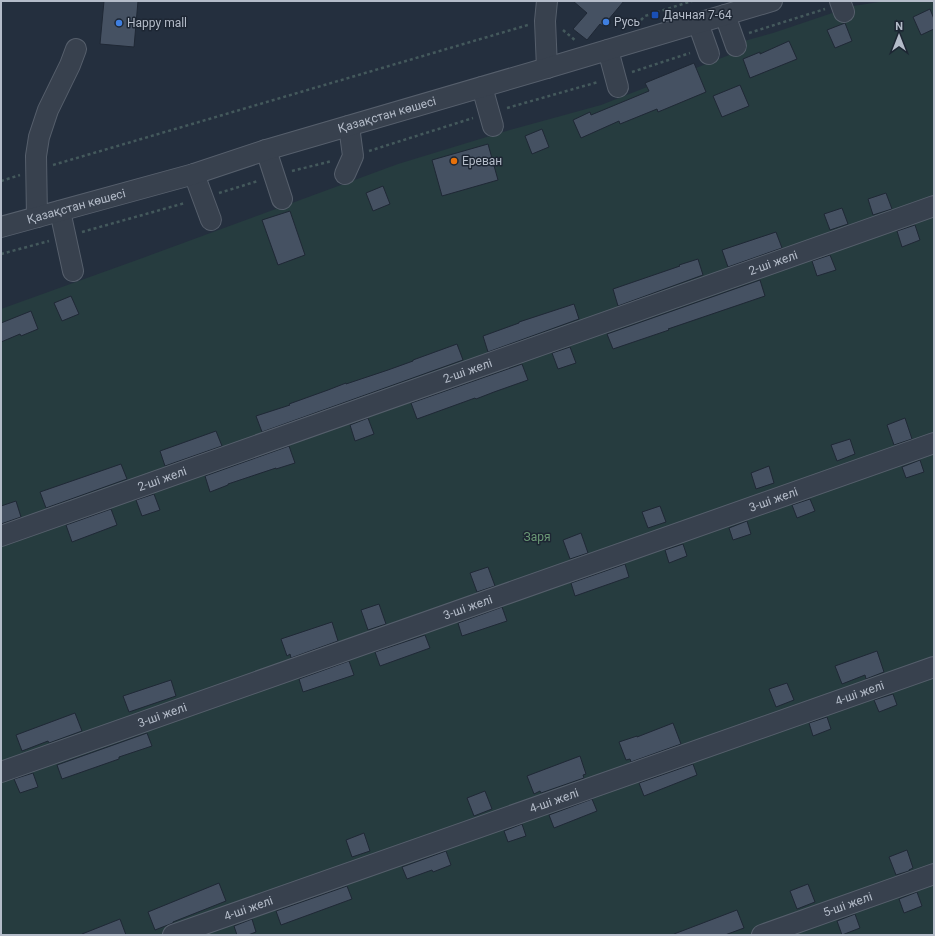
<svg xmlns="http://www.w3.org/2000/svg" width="935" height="936" viewBox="0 0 935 936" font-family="Roboto,sans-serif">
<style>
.green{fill:#263c3f}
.building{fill:#455162;stroke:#1f2835}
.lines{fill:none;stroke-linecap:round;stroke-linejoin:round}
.minor-casing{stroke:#565f6c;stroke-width:22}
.path{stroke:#44595c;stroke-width:2.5;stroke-dasharray:3 3;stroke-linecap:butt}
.minor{stroke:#38414e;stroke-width:20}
.transit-dot{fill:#1a4fb4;stroke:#1d2633;stroke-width:1.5}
.shop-dot{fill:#3f7fe0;stroke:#1d2633;stroke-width:1.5}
.food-dot{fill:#e8710a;stroke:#1d2633;stroke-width:1.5}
.labels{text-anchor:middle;stroke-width:3;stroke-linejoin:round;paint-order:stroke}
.poi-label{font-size:12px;fill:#b4bcc9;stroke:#1d2633;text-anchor:start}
.street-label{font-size:12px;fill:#b4bcc9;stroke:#1d2633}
.park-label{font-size:12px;fill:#6b9a76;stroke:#1d2633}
</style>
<rect width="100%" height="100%" fill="#242f3e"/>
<path class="green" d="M886 1H934V935H1V309L137 260 398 164 503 132 601 105 742 50 744 41 773 33 853 6Z"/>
<path class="building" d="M104 1H138L134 47 100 44Z
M573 1H624L603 26 600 24 587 40 573 29 587 13Z
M930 9 934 19V29L921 35 913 17Z
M845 23 852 41 835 48 827 30Z
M789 41 797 59 750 78 743 59 760 52V54Z
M694 63 706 92 658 112 657 109 620 124 619 121 581 138 573 120 590 112 591 115 649 91 645 83Z
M740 85 749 106 722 117 713 96Z
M542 129 549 147 532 154 525 136Z
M488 144 498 180 442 196 432 160Z
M383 186 390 204 373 211 366 193Z
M886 193 892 209 873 215 868 199Z
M842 208 848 224 830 230 824 214Z
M290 211 305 255 278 265 262 220Z
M915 225 920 240 902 247 897 231Z
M776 232 782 248 728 267 722 250Z
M830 255 836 270 817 276 812 261Z
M698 259 703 275 618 306 613 289 680 266 679 265Z
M760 280 765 296 668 329 669 330 613 349 607 334Z
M71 296 79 314 62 321 54 303Z
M574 304 579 319 488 352 483 336 519 323V322Z
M31 311 38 329 21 336 20 334 1 342V323Z
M457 344 463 360 262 432 256 416 290 405 289 404 328 390 346 383V384L388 370 413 361V360Z
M570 347 576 363 558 369 552 353Z
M522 364 528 380 494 392 476 399 475 398 417 419 411 403Z
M368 418 374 434 355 441 350 425Z
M905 418 912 439 894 445 887 425Z
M216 431 222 446 165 466 160 451Z
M850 439 855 454 837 461 831 445Z
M289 446 295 463 276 469V468L228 484V485L210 492 205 476Z
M920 460 924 472 906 478 902 467Z
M121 464 127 479 46 508 40 492Z
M769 466 774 483 756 489 751 473Z
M154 494 160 510 142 516 136 500Z
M810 499 815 511 797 518 792 505Z
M16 501 21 517 1 524V506Z
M660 506 666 522 648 528 642 512Z
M111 509 117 525 72 542 66 525Z
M747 521 751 534 733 540 729 528Z
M581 533 588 553 570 559 563 540Z
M683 544 687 556 669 563 665 550Z
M625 564 629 577 575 596 571 583Z
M488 567 495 586 477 592 470 573Z
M379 604 386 624 368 630 361 610Z
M502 607 507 621 462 636 458 623Z
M332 622 338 641 291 658 290 654 287 656 281 639Z
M425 635 430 648 380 666 375 652Z
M877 651 884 672 866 679 865 675 842 684 835 666Z
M349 661 354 675 303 692 299 679Z
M171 680 176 696 129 712 123 696Z
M787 683 794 700 776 707 769 689Z
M893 694 897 705 879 712 874 700Z
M75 713 82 731 49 743 48 741 22 751 16 735Z
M827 717 831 729 813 736 809 723Z
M673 723 681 744 631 762 630 759 626 760 619 742 637 736V737Z
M147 733 152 746 119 757V759L62 779 57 765Z
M580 756 586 774 583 775 584 778 541 793 540 791 534 794 527 776Z
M693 764 697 775 644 796 639 783Z
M33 773 38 787 20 793 14 779Z
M485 791 492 809 474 816 467 798Z
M592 799 597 811 554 828 549 815Z
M522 824 526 836 508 842 504 831Z
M364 833 370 851 352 857 346 840Z
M907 850 913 868 909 870V871L896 875 889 857Z
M446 851 451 865 433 872 432 870 407 879 402 867Z
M219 883 226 901 173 922V923L155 930 148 912Z
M808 884 815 902 797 909 790 891Z
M347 886 352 899 281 925 276 911Z
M917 892 922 906 904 913 899 899Z
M737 910 744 928 725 935H675L674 934Z
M855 914 860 928 842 935 837 921Z
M120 919 126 935H83L82 934Z
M252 919 256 932 248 935H237L234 926Z"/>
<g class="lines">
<defs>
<g id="minor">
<path d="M547 1 545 21 547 68"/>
<path d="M840 1 844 12"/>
<path d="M725 15 736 46"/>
<path d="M698 23 709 54"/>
<path d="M608 50 618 87"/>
<path d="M482 87 493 126"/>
<path d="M266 150 282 199"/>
<path d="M194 174 211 220"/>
<path d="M345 174 353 156 349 126"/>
<path d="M60 211 73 271"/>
<path d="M37 217 36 156 39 137 48 110 70 65 76 49"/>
<path id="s1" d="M1 227 194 174 266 150 547 68 772 1"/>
<path id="s2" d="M1 536 934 206"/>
<path id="s3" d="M1 772 934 443"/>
<path id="s4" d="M173 935 934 667"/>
<path id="s5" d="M762 935 934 874"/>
</g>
</defs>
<use href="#minor" class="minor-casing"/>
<path class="path" d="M641 20 645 16 692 1
M563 30 576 41
M749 33 825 9
M632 72 690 53
M507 108 598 82
M369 151 473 118
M53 165 528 25
M292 171 332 161
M1 181 20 175
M219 193 258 181
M82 232 185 203
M1 254 49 241"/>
<use href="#minor" class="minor"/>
</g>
<rect class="transit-dot" x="651" y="11" width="8" height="8" rx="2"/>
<g class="shop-dot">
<circle cx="606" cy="22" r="4"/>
<circle cx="119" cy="23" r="4"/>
</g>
<circle class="food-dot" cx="454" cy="161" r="4"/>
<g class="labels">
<g class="poi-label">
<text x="663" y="19">Дачная 7-64</text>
<text x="614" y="26">Русь</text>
<text x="127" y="27">Happy mall</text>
<text x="462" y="165">Ереван</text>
</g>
<g class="street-label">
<text dy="4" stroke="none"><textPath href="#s1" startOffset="402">Қазақстан көшесі</textPath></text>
<text dy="4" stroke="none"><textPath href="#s1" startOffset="78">Қазақстан көшесі</textPath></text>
<text dy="4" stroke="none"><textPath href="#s2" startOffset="819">2-ші желі</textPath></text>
<text dy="4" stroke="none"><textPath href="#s2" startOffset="495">2-ші желі</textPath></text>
<text dy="4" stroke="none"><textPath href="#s2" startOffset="171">2-ші желі</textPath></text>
<text dy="4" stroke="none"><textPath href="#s3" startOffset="819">3-ші желі</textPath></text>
<text dy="4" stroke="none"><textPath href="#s3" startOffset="495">3-ші желі</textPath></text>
<text dy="4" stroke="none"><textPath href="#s4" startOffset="728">4-ші желі</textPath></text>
<text dy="4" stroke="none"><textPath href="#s3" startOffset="171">3-ші желі</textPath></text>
<text dy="4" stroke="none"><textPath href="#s4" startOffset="404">4-ші желі</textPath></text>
<text dy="4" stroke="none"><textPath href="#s5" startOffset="91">5-ші желі</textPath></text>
<text dy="4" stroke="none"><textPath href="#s4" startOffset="80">4-ші желі</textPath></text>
</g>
<g class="park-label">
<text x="537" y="541">Заря</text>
</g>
</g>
<rect width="935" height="936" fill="none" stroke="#b4bcc9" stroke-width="4"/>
<g transform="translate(899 36)" stroke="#1d2633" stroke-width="3" paint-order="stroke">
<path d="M0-3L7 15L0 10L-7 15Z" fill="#b4bcc9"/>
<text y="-6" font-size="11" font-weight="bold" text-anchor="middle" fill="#b4bcc9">N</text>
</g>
</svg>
